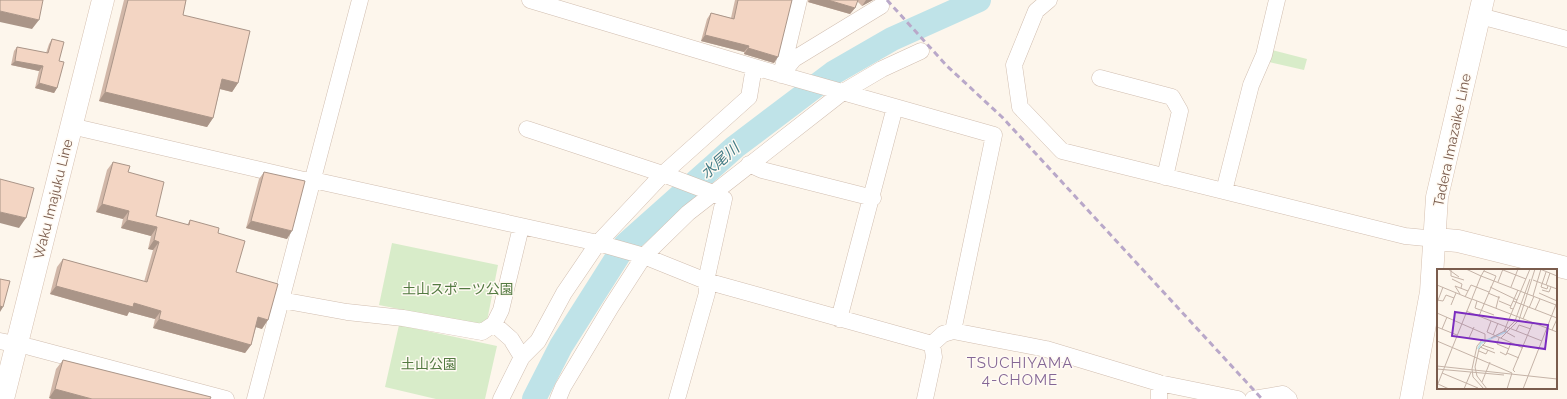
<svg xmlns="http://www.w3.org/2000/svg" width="1567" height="399" viewBox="0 0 1567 399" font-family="Raleway,'Noto Sans JP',sans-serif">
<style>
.green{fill:#d8ecc9}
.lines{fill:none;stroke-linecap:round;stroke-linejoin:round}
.river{stroke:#bfe3e8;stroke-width:24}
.street-casing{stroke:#d1beb0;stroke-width:17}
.secondary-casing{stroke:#d6c0b0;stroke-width:23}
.street{stroke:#fff;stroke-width:16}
.secondary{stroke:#fff;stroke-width:22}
.rail{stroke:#b9a8c9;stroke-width:3;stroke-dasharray:6 4;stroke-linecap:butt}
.wall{fill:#d1b7a8}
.shaded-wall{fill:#aa9588}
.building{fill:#f3d5c3;stroke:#aa9588}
.labels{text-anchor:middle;stroke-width:3;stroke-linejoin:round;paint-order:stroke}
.street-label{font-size:14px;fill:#7a5c4d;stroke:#fffaf3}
.park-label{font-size:14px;fill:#537a41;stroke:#fffaf3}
.water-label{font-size:15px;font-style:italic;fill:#437c86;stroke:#fffaf3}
.neighbourhood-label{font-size:15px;letter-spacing:1px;fill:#846695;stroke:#fffaf3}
.inset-river{fill:none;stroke:#bfe3e8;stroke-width:2}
.inset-road{fill:none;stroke:#c5b3a7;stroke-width:1}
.view{fill:#7b2cbf;fill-opacity:0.15;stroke:#7b2cbf;stroke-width:2}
.inset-edge{fill:none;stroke:#7a5c4d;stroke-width:2}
</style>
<rect width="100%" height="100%" fill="#fdf6ec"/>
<path class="green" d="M1272 50 1307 59 1304 70 1269 62Z
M392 243 498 265 487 321 479 325 379 305Z
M399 325 497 346 485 399H436L385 387Z"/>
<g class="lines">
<path class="river" d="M534 399 561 346 625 245 735 147 833 73 892 39 979 0"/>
<defs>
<path id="street" d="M530 0 754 67 994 135 953 331
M1049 0 1036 11 1014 65 1020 107 1062 151 1405 236 1436 239
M1480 16 1567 39
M782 71 799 0
M781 75 794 59 881 6
M1100 78 1172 97 1180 111 1165 177
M71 126 304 180H313L598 243 644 256 706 281 932 344
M527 129 663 174 713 193 724 199 706 281 707 293 677 399
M749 164 762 170 873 198
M1224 191 1251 85 1264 55 1277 0
M281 300 347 312 403 318 482 332 494 324 501 310 521 227
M839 319 895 107
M494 324 511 339 522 357
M0 341 30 347 226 399
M932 344 943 334 953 331 1046 349 1159 383 1238 399
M1159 383V399
M255 399 360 0
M501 399 522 357 538 341 564 293 598 243 663 174 749 97 754 67
M558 399 563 387 611 307 644 256 688 213 843 92 882 69 921 51
M925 399 934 357 932 344
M1253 399 1283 394 1289 399"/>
<path id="secondary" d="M1436 239 1458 241 1567 268
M3 399 103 0
M1411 399 1431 292 1437 197 1483 0"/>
</defs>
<use href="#street" class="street-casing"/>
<use href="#secondary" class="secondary-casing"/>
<use href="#street" class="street"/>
<use href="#secondary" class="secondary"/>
<path class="rail" d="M887 0 947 66 1002 117 1262 399"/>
</g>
<path class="wall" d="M124 0H186L183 15 238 83 232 92 220 89 213 118 207 127 99 101Z
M735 0H792L774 63 744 54V52L701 41 707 19 711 13 731 18Z
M808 0H873L862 6 857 1 855 8 850 14 808 2Z
M52 39 59 61 57 88 54 93 35 88 39 71 11 65 14 51 17 47 46 53 49 44Z
M113 162 128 172 156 216 187 225 190 220 218 233 236 272 262 329 256 327 251 345 245 353 153 328 155 319 129 312 127 316 50 294 57 267 63 259 144 282 153 250 148 249 151 236 121 228 123 219 96 212 107 170Z
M264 172 287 239 246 228 259 179Z
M63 360 210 399H52L49 398 56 369Z"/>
<path class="shaded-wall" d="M810 0H828L855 8 850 14 808 2Z
M867 0H873L862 6 866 0Z
M0 11 39 20 32 29 0 22Z
M705 35 749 46 744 52 701 41Z
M748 48 778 57 774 63 744 54Z
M15 61 43 66 39 71 11 65Z
M222 79 238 83 232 92 216 88Z
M39 83 57 88 54 93 35 88Z
M105 92 213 118 207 127 99 101Z
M102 204 129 211 123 219 96 212Z
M0 212 26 218 19 228 0 223Z
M127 220 157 227 151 236 121 228Z
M251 221 292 231 287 239 246 228Z
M154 240 159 242 153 250 148 249Z
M56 286 134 303 161 311 155 319 129 312 127 316 50 294Z
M0 306 3 307 0 312Z
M258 317 268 320 262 329 252 326Z
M159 319 251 345 245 353 153 328Z
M55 389 92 399H52L49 398Z"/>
<path class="building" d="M0 0H43L39 20 0 11Z
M128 0H186L183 15 250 31 238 83 222 79 213 118 105 92Z
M738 0H792L778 57 748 48 749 46 705 35 711 13 734 19Z
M828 0H858L855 8Z
M52 39 64 42 59 61 64 62 57 88 39 83 43 66 15 61 17 47 48 53Z
M113 162 130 166 128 172 164 182 156 216 189 225 190 220 219 228 218 233 245 241 236 272 278 284 268 320 258 317 251 345 159 319 161 311 134 303 133 307 56 286 63 259 147 282 159 242 154 240 157 227 127 220 129 211 102 204Z
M264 172 305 181 292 231 251 221Z
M0 179 34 188 26 218 0 212Z
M0 279 10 281 3 307 0 306Z
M63 360 211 397 210 399H92L55 389Z"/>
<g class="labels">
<g class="street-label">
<text transform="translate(1452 140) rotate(-78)" y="5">Tadera Imazaike Line</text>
<text transform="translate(53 199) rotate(-76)" y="5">Waku Imajuku Line</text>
</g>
<g class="park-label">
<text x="458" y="294">土山スポーツ公園</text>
<text x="429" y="369">土山公園</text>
</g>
<g class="water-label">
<text transform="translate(720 161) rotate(-41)" y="5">水尾川</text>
</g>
<g class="neighbourhood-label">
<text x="1020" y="368">TSUCHIYAMA<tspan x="1020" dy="17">4-CHOME</tspan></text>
</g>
</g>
<g transform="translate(1437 269)">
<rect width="120" height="120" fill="#fdf6ec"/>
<path class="inset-river" d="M41 80 44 74 70 62"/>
<path class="inset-road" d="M11 0 22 8M14 0V7L27 11M48 0 44 7 119 36M103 0 120 7M66 1 89 10M15 10 25 15 24 19M96 11 120 20M61 13 66 0M105 15 104 18 110 20 111 17M105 15 109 3M0 16 34 30M109 16 113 4M53 18 80 31M74 18 81 0M105 21 112 23 114 18M51 24 63 29M102 24 120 32M23 25 18 17 31 22M96 27 104 0M28 28 34 16 52 23M35 30 120 63M0 31 6 32 9 26 17 29M40 32 38 39 57 46M62 32 74 37M76 32 120 49M0 34 6 18M14 36 19 24M59 39 62 27M92 39 97 27M76 40 73 39 81 21M98 41 103 30M29 42 105 72M0 44 48 65V74L42 80 38 98 40 107 50 120M42 47 59 7 47 2M86 50 91 38M54 52 50 63 86 79M0 58 20 66M5 60 10 48M115 61 120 50M79 62 82 56 94 60M56 66 61 54M78 68 67 62 93 0M32 69 37 58M54 69 69 61 78 52 93 10M62 69 60 75 72 80M64 69 82 51 98 0M46 70 40 77 35 100 36 108 47 120M0 72 75 104M45 76 57 80M43 78 58 84M42 82 49 85 51 81M63 83 69 86 74 74M70 84 82 89M0 97 120 110M0 100 67 106M78 103 76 101 96 53M5 104 41 119M45 113 53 93M1 115 12 120M0 117 44 7 29 0M27 120 34 103M70 120 75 104M86 120 120 33"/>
<path class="view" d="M18 43 111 56 108 80 15 67Z"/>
<rect width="120" height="120" class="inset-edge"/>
</g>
</svg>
